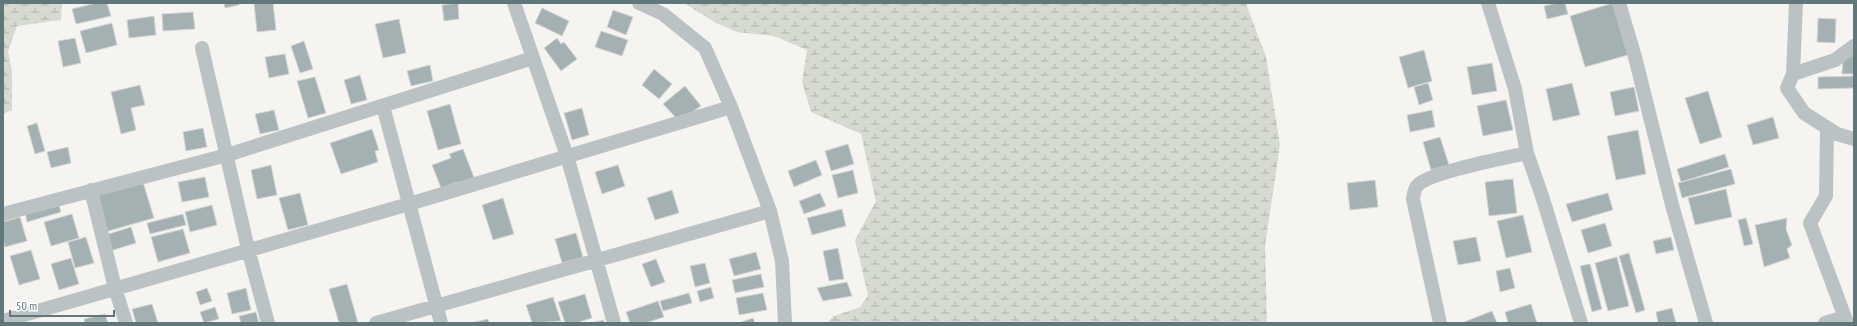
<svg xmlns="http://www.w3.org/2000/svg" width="1857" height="326" viewBox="0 0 1857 326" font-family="'PT Sans Narrow',sans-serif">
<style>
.wetland{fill:url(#wetland-marsh)}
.building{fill:#a4b1b3;stroke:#d6d6d4}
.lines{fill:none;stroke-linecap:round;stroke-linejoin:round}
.street{stroke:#bbc2c4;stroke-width:14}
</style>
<defs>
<pattern id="wetland-marsh" width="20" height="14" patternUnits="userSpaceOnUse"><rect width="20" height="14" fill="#d6dad0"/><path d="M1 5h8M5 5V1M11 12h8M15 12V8" fill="none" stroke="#b1b6ae"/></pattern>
</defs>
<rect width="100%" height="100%" fill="#f5f4f1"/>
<path class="wetland" d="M3 3H62L61 20 17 26 8 51 12 71V110L3 114Z
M684 3H1246L1266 57 1280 145 1265 246 1267 323H827L834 316 860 307 868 295 855 240 876 201 861 134 811 112 802 82 807 50 774 36 737 32 716 23Z"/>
<path class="building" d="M96 3H107L111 16 76 24 72 9Z
M224 3H239V5L225 8Z
M254 3H273L276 30 257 32Z
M458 3 459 19 444 21 442 5Z
M1557 3H1565L1568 14 1547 19 1544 6Z
M1613 3 1628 55 1585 67 1570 16Z
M542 8 569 21 562 36 535 23Z
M613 10 633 17 626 35 607 27Z
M193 12 195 29 163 31 162 14Z
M154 16 156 35 129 38 127 20Z
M1818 18 1836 19 1835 43 1817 42Z
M399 19 406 53 383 58 375 24Z
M112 23 117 45 86 53 80 31Z
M601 31 628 40 622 56 595 47Z
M75 38 81 63 63 67 58 41Z
M557 38 561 44 564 42 577 59 561 71 544 48Z
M304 41 313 69 300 73 291 46Z
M1424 50 1432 81 1408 88 1399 57Z
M285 54 289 74 269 78 265 57Z
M1843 56H1854V74H1842Z
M1492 63 1497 91 1472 95 1467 67Z
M430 65 433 81 411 86 407 71Z
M654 69 672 84 659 99 642 85Z
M360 75 367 100 351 104 344 80Z
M1854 76V88L1818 89V77Z
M315 77 326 113 308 118 297 81Z
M1428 83 1433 100 1419 105 1414 87Z
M1572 83 1580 115 1553 121 1546 89Z
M140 85 145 105 131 108 136 130 121 134 111 92Z
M685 86 701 106 679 121 663 104Z
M1634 87 1639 111 1615 116 1610 92Z
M1708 91 1722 137 1700 144 1685 98Z
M1506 100 1513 130 1483 136 1477 106Z
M450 104 461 144 438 150 427 111Z
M582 108 589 135 572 140 564 113Z
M274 110 279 130 260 134 255 114Z
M1432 110 1435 127 1410 132 1407 115Z
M1773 117 1779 138 1753 145 1747 125Z
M37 123 45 151 35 154 27 126Z
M203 128 207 147 186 151 183 132Z
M372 129 379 150 375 151 378 162 341 174 330 143Z
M1638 130 1646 174 1616 180 1607 136Z
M1440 137 1449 165 1431 170 1423 142Z
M848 144 854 164 831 171 825 151Z
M68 147 71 163 51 168 47 152Z
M463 149 475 180 458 186 457 182 441 188 432 165 451 158 449 154Z
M1725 154 1729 167 1681 182 1677 169Z
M816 160 822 175 794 187 788 171Z
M271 165 277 195 257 199 251 170Z
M618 165 625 186 602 194 595 172Z
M1731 169 1735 184 1682 198 1678 183Z
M853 170 858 193 838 198 832 175Z
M205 177 209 197 182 202 178 182Z
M1513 179 1517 213 1489 216 1485 182Z
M1375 180 1378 207 1350 210 1347 183Z
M143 182 154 218 105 232 94 196Z
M1726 189 1732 217 1695 225 1688 198Z
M672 190 679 213 655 220 647 198Z
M300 193 308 225 288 230 279 198Z
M820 193 826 206 804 214 799 201Z
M1608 193 1613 210 1572 222 1566 204Z
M503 198 514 234 493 240 482 205Z
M58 202 61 212 27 222 25 212Z
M212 205 217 225 190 232 185 212Z
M842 209 846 226 812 235 807 218Z
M72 214 79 238 51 246 44 222Z
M183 214 186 225 150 234 147 223Z
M1523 215 1532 252 1506 258 1497 221Z
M20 217 27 241 5 247 3 240V222Z
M1746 218 1753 244 1744 246 1738 220Z
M1787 218 1786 229 1792 245 1787 249 1790 258 1764 267 1755 225Z
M1605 223 1612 246 1588 253 1581 230Z
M131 227 136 243 110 251 105 235Z
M183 229 190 253 158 262 151 237Z
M576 233 583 257 562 263 555 239Z
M86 237 94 263 75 268 68 242Z
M1476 237 1481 261 1458 265 1453 241Z
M1671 237 1674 250 1656 254 1653 241Z
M838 248 844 279 829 281 823 251Z
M31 250 40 279 19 285 10 256Z
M756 252 761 269 734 276 729 259Z
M1629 253 1645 310 1636 313 1619 256Z
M1617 257 1629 306 1608 311 1595 263Z
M71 258 79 284 59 290 51 264Z
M656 259 665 282 651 287 642 264Z
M705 263 710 283 695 287 690 266Z
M1590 264 1602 309 1592 312 1580 266Z
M1510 268 1515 288 1500 292 1496 271Z
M761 274 764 287 735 293 732 280Z
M847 282 852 296 823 301 817 288Z
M347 284 358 323H339L329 289Z
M711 287 714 298 700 302 697 291Z
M207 288 212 301 200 305 196 292Z
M246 288 251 310 232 314 227 293Z
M689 293 692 303 663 311 660 301Z
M763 293 767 310 739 315 736 298Z
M585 294 592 318 576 323H565L558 302Z
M553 297 561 321 532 323 526 305Z
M658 301 664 317 646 323H630L626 312Z
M152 304 158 323H136L132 309Z
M1531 304 1537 323H1508L1505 312Z
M215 307 219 319 204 323 200 312Z
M1672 308 1676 323H1658L1656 312Z
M1492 311 1497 323H1464V322Z
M256 312 259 323H241L239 316Z
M105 314 108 323H85L84 319Z
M753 318 755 323H738Z
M488 319 489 323H470Z
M604 320V323H590Z"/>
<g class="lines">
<path class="street" d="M514 3 567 156 614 323
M639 3 663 14 705 48 731 107 770 211 782 261 785 323
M1488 3 1515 89 1527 153 1543 199 1581 323
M1619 3 1635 57 1672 205 1706 323
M1796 3 1793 74 1787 88 1804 113 1837 134 1854 139
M202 48 248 249 268 323
M1793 74 1835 60 1854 46
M383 106 441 323
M1827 129 1826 196 1810 223 1847 323
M91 190 115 288 126 323
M3 214 227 155 533 58
M3 321 409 204 731 107
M376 323 770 211
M1440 323 1413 199C1414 194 1414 188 1418 185 1430 172 1505 158 1527 153
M1825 323 1845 317"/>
</g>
<rect width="1857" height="326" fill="none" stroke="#60777c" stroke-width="8"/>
<path d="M10 310v6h104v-6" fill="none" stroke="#60777c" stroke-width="2"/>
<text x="16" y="310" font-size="12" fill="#60777c" stroke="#ffffff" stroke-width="3" paint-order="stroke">50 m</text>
</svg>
